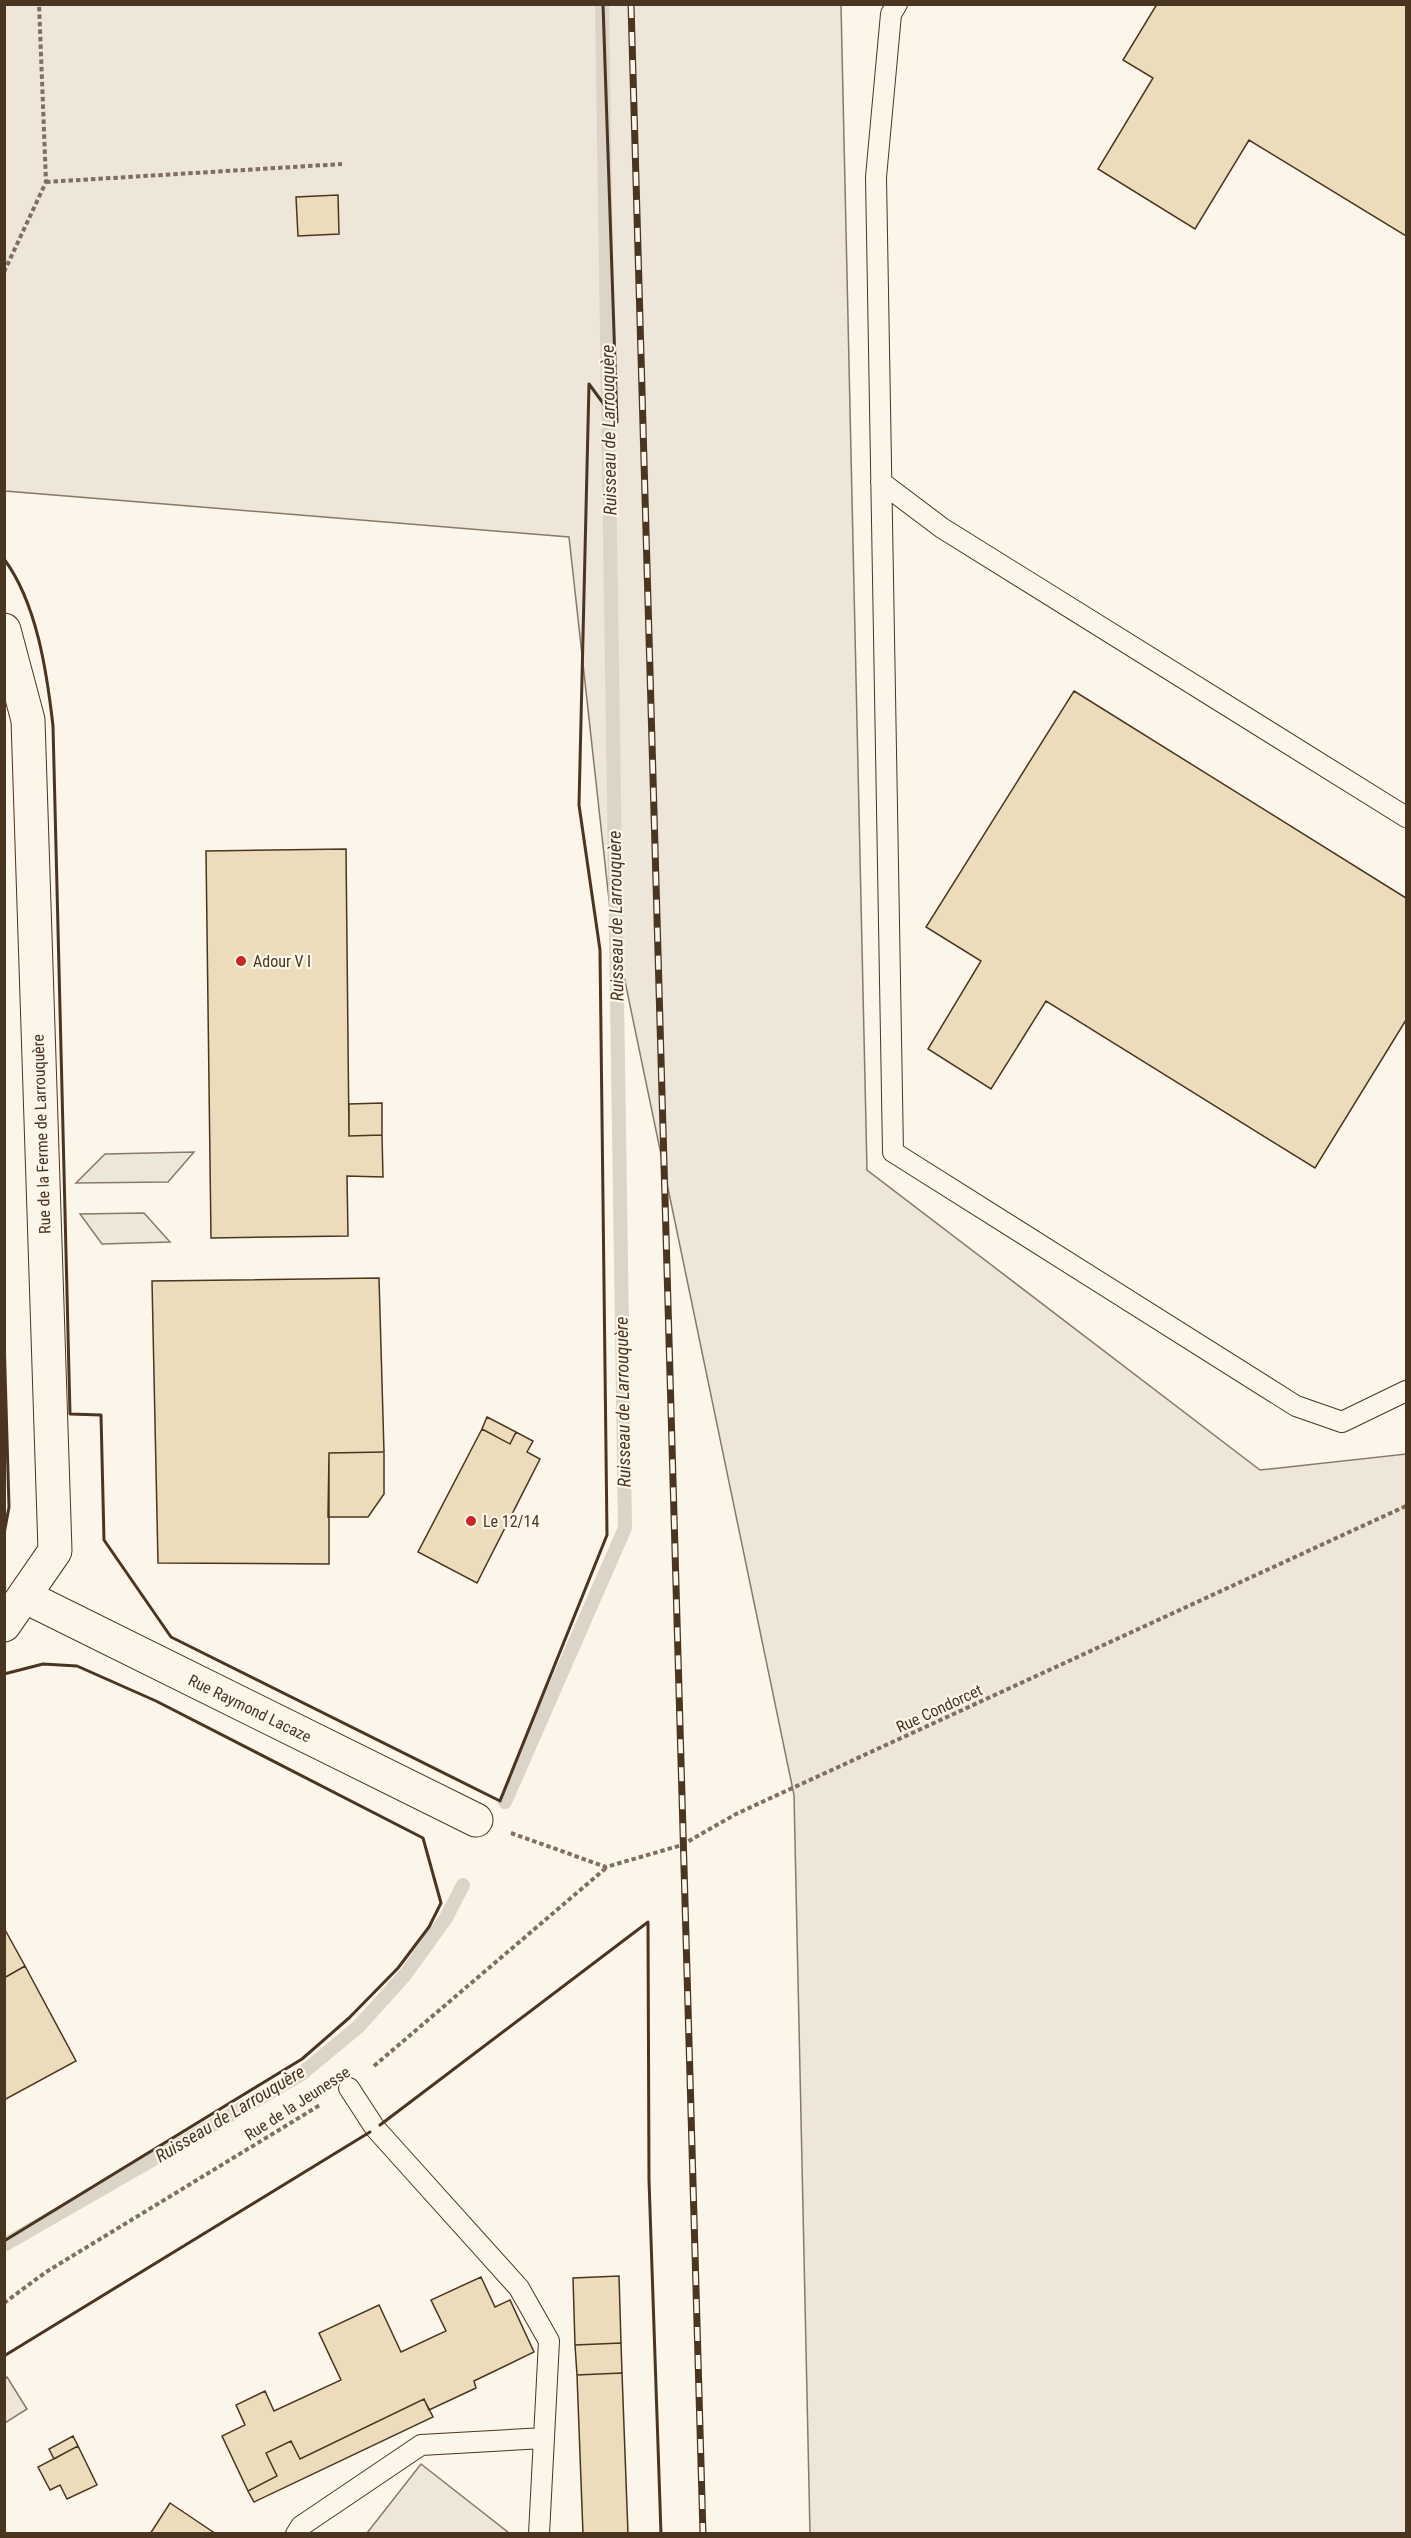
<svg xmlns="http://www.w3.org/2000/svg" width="1411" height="2538" viewBox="0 0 1411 2538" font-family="'Roboto Condensed',sans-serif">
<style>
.green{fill:#ede6d9;stroke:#887966;stroke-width:1.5}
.parking{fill:#ede7d9;stroke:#887966;stroke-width:1.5}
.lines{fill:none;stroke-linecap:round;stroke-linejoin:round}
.stream{stroke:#dcd4c6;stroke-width:14}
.building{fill:#ecdcbc;stroke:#4a3520;stroke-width:1.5}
.lane-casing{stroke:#4a3520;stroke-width:22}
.street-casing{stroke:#4a3520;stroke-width:35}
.path{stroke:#7f6f5c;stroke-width:4;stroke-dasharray:4.5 3;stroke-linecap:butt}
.lane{stroke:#fbf6e9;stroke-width:20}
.street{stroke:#fbf6e9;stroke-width:33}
.rail-casing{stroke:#4a3520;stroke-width:7}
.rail{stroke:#fbf6e9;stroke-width:4.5;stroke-dasharray:14;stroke-linecap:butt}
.wall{stroke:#4a3520;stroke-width:3}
.poi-dot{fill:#c62828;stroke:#fbf6e9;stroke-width:2}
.labels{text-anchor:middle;stroke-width:4.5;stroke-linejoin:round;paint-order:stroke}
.poi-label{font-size:16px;fill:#4a3520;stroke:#fbf6e9;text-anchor:start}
.street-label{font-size:16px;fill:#4a3520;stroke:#fbf6e9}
.water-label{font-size:18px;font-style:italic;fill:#4a3520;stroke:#fbf6e9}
</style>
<rect width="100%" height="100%" fill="#fbf6e9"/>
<path class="green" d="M4 5H841L867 1170 1260 1470 1406 1454V2533H810L794 1795 610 909 569 537 5 491Z
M7 2377 27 2409 5 2423V2379Z
M421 2464 509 2533H367Z"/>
<path class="parking" d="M194 1152 168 1182 76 1183 105 1154Z
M144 1213 170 1242 102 1244 80 1214Z"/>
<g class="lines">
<path class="stream" d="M505 1802 625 1528 602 4
M4 2245 300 2075 358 2027 405 1975 446 1918 463 1885"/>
</g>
<path class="building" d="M1157 4H1406V236L1249 140 1195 229 1098 169 1153 78 1123 60Z
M338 195 339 234 298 236 296 197Z
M1074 691 1406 898V1020L1315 1168 1046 1001 991 1089 928 1049 981 961 926 927Z
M346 849 349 1136 382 1135 383 1177 347 1176 348 1236 211 1238 206 851Z
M382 1103V1135L349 1136V1104Z
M379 1278 384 1452 329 1453V1564L158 1563 152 1281Z
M487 1417 516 1432 510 1444 482 1429Z
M482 1429 510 1444 516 1432 533 1441 527 1452 540 1459 477 1583 418 1552Z
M384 1452V1494L368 1517H328L329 1453Z
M4 1928 25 1966 4 1978Z
M25 1966 76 2061 4 2100V1978Z
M619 2276 621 2343 575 2345 573 2278Z
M481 2277 495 2307 510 2300 534 2352 474 2381 476 2388 429 2410 424 2399 300 2459 291 2441 266 2453 277 2476 248 2491 222 2436 245 2425 236 2405 265 2391 274 2411 341 2380 319 2333 379 2305 401 2352 446 2331 431 2300Z
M621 2343 622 2373 577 2375 575 2345Z
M622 2373 628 2534H583L577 2375Z
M424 2399 433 2417 254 2502 248 2491 277 2476 266 2453 291 2441 300 2459Z
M73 2436 78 2446 54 2459 49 2449Z
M78 2446 97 2485 67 2499 60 2485 50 2490 38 2467Z
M170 2503 216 2534H150Z"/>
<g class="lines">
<defs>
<path id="lane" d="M897 4 891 14 876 177 893 1152 1296 1406 1342 1422 1406 1391
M881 482 942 528 1406 817
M349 2088 375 2128 519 2288 549 2341 539 2534
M296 2534 301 2526 421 2445 544 2438"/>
<path id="street" d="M4 630 28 720 55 1551 4 1625
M24 1596 476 1820"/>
</defs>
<use href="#lane" class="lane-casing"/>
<use href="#street" class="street-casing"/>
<path class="path" d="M46 182 342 164
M4 272 46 182 39 4
M511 1833 606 1867 682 1845 736 1814 1406 1506
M374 2066 606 1868
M4 2303 46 2272 320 2105"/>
<use href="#lane" class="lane"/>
<use href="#street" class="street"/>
<defs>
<path id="rail" d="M631 4 703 2534"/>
</defs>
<use href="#rail" class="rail-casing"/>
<use href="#rail" class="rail"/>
<path class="wall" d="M4 559C37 603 47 673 53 726L70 1414 101 1415 104 1540 171 1637 500 1801 607 1535 600 950 579 805 589 384 617 422 603 4
M4 1337 9 1507 4 1534
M4 1674 43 1664 77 1666 156 1701 423 1838 441 1903 429 1927 398 1968 349 2018 302 2059 4 2241
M380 2125 648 1922 649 2180 661 2534
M4 2356 370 2132"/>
</g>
<g class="poi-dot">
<circle cx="241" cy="961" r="6"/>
<circle cx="471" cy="1521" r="6"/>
</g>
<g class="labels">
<g class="poi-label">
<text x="253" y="967">Adour V I</text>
<text x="483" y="1527">Le 12/14</text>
</g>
<g class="street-label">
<text transform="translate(41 1134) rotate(-92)" y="6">Rue de la Ferme de Larrouquère</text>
<text transform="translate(250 1708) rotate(26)" y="6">Rue Raymond Lacaze</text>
<text transform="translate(939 1708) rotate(-25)" y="6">Rue Condorcet</text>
<text transform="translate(297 2103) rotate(-33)" y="6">Rue de la Jeunesse</text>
</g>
<g class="water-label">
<text transform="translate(609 430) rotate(-91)" y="6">Ruisseau de Larrouquère</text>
<text transform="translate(616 916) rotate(-91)" y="6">Ruisseau de Larrouquère</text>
<text transform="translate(623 1402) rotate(-91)" y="6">Ruisseau de Larrouquère</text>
<text transform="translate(230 2114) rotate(-31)" y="6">Ruisseau de Larrouquère</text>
</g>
</g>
<rect width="1411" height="2538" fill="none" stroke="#4a3520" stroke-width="12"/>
</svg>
